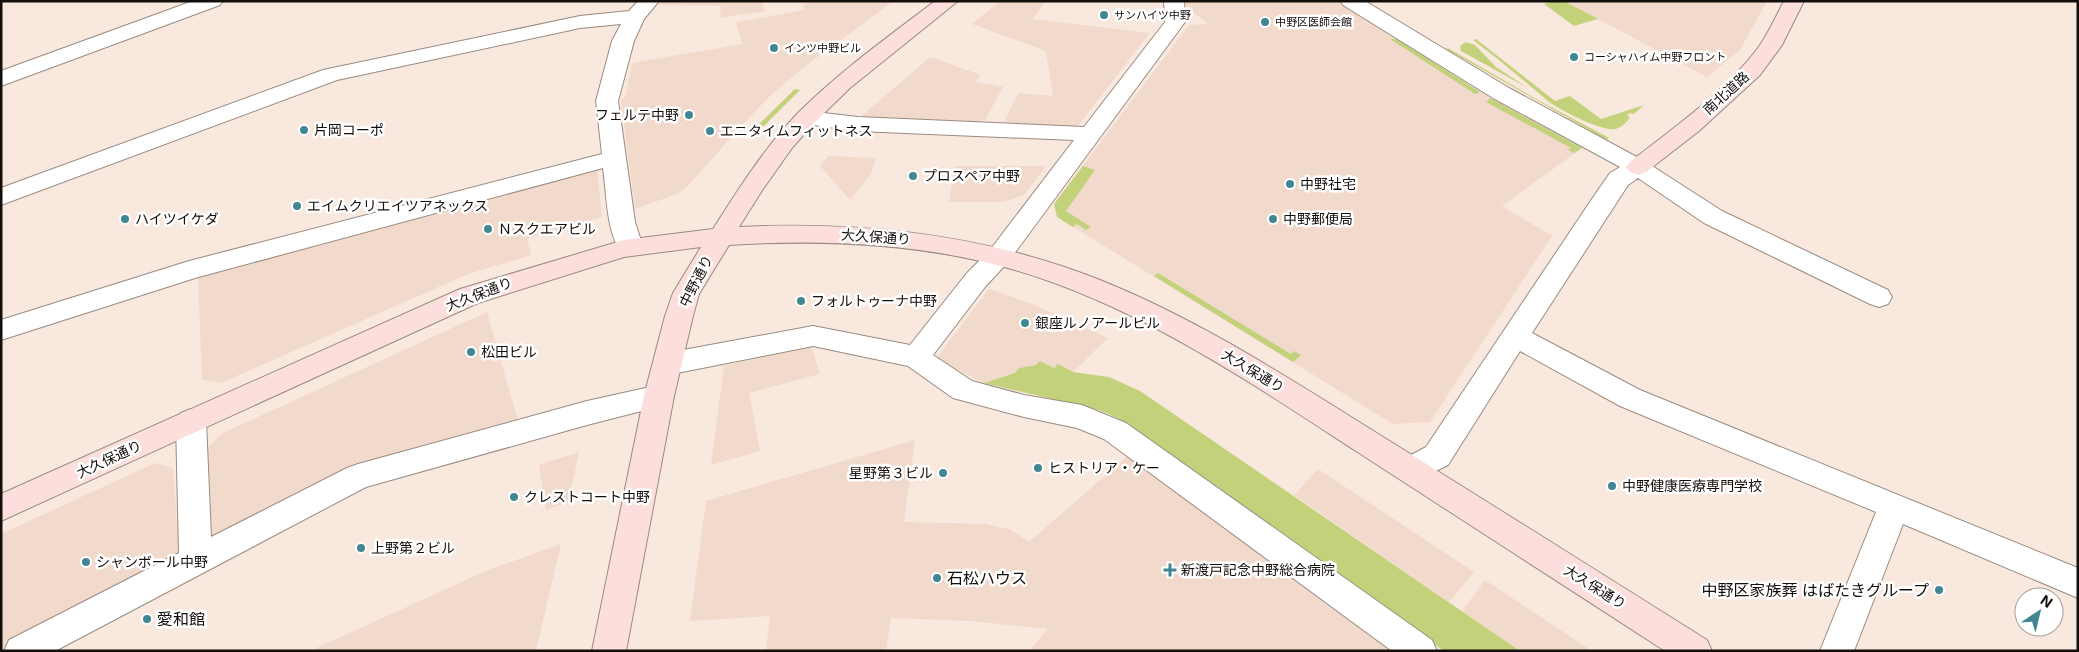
<svg xmlns="http://www.w3.org/2000/svg" width="2079" height="652" viewBox="0 0 2079 652" font-family="Inter,'Noto Sans JP',sans-serif">
<style>
.built{fill:#f1dacb}
.green{fill:#c3d27a}
.lines{fill:none;stroke-linecap:round;stroke-linejoin:round}
.street-casing{stroke:#998b81;stroke-width:2}
.secondary-casing{stroke:#998b81;stroke-width:2}
.street{fill:#fff;fill-rule:evenodd}
.secondary{fill:#fcdedc;fill-rule:evenodd}
.poi-dot{fill:#418693;stroke:#fff;stroke-width:2}
.labels{text-anchor:middle;stroke-width:5;stroke-linejoin:round;paint-order:stroke}
.far-poi-label{font-size:11px;fill:#140e0b;stroke:#fff;text-anchor:start}
.street-label{font-size:14px;fill:#140e0b;stroke:#fff}
.poi-label{font-size:14px;fill:#140e0b;stroke:#fff;text-anchor:start}
.near-poi-label{font-size:16px;fill:#140e0b;stroke:#fff;text-anchor:start}
</style>
<rect width="100%" height="100%" fill="#f9e8de"/>
<path class="built" d="M662 1H762L765 11 720 18 721 6 659 5Z
M816 1H894L808 64 772 94 744 123 687 187 677 194 635 209 621 101 626 95 632 63 742 44 736 22 804 10 803 4Z
M1000 1H1045L1033 19 1150 33 1077 127 1011 125 1005 120 1018 93 1053 96 1046 51 972 24Z
M1186 1H1336L1490 98 1582 148 1502 206 1552 236 1430 422 1393 424 1057 217 1054 204 1189 25 1208 24 1190 9 1186 10Z
M1564 1H1767L1740 50 1707 77Z
M930 57 981 75 975 82 1003 87 985 120 975 123 859 118Z
M828 156 876 158 872 172 851 199H849L820 166Z
M955 166H1046L1024 195 1004 202H949Z
M597 168 602 217 527 239 531 255 468 274 221 383 202 380 198 277Z
M989 289 1032 304 1108 338 1073 372 1058 365 1055 368 1036 365 1019 368 1015 373 984 383 936 359Z
M487 312 518 421 210 539 205 451 221 434Z
M811 345 820 374 749 393 760 451 711 465 724 366Z
M915 440 904 522 986 524 1009 529 1029 542 1129 455 1397 651H1029L1048 629 971 621 891 618 886 651H766L770 616 690 621 706 501Z
M579 452 568 502 546 510 539 465Z
M155 463 173 468 179 554 173 561 1 649V534Z
M1318 469 1474 572 1449 602 1294 495Z
M561 544 536 651H310L488 570Z
M1485 580 1592 651H1520L1462 611Z"/>
<path class="green" d="M1553 1H1564L1598 19 1574 26 1544 4Z
M1390 39H1397L1480 92 1475 94Z
M1476 39 1555 101 1570 96 1601 119 1644 105 1634 114 1630 113 1627 115 1630 118C1626 122 1621 128 1615 129 1600 131 1560 110 1548 101 1525 82 1499 59 1473 40Z
M1466 42 1475 45 1496 67 1528 88 1461 51 1460 46Z
M1448 48 1538 100 1609 138 1607 140 1446 49Z
M795 89 800 90 760 130 755 128Z
M1490 98 1582 148 1574 153 1568 150 1571 148 1486 102Z
M1083 166 1095 170 1066 211 1091 227 1086 230 1077 224 1073 227 1057 217 1054 204Z
M1158 273 1291 354 1294 351 1301 355 1293 362 1154 276Z
M1040 361 1054 368 1058 364 1073 372 1109 377 1140 391 1520 651H1444L1118 418 1099 410 984 383 1015 373 1019 368 1036 365Z"/>
<g class="lines">
<defs>
<path id="street" d="M193 1H223L220 5 1 86V71Z
M638 1H659L644 19 634 41 618 101 635 222 643 247 639 253 630 256 621 253C606 229 607 196 603 168L195 278 1 340V320L189 261 602 154 596 101 612 41 621 24 580 28 337 80 1 205V188L323 70 580 16 629 11Z
M1164 1H1184L1185 22 1008 262 985 287 933 355 972 381 1024 395 1082 405 1126 423 1432 640 1437 651H1392L1104 439 1077 428 1024 417 953 398 908 366 813 346 667 375 657 372 653 364 657 356 667 353 813 326 910 345 967 273 990 250 1074 140 858 131 798 123 795 118 798 113 806 111 858 117 1084 127 1165 22Z
M1340 1H1365L1509 88 1646 162 1722 211 1888 290 1892 297 1888 304 1879 307 1870 304 1704 223 1638 178 1628 185 1532 333 1640 390 2078 568V598L1903 524 1854 651H1820L1876 512 1620 406 1520 351 1448 465 1411 483 1400 479 1396 470 1400 461 1426 447 1594 196 1610 173 1620 167 1493 98 1343 5Z
M659 385 669 388 674 396 669 404 587 425 366 487 55 651H4L9 640 179 553 176 421 181 413 191 409 201 413 206 421 211 537 347 468 358 464 587 401Z"/>
<path id="secondary" d="M935 1H958L850 88 814 123 792 148 763 189 739 227C861 221 981 234 1095 278 1202 320 1299 385 1396 445 1500 510 1604 575 1707 640L1712 651H1665C1562 584 1459 518 1356 451 1248 381 1140 307 1015 270 922 243 824 239 729 245L699 294 693 316 674 396 626 651H592L644 396 665 316 673 293 701 247 624 257 478 303 1 521V494L460 289 624 240 713 229C739 188 765 147 799 112 840 71 888 37 935 1Z
M1784 1H1804L1782 45 1760 75 1699 131 1646 172 1638 175 1630 172 1626 167 1630 162C1672 129 1729 89 1760 45 1769 32 1776 16 1784 1Z"/>
</defs>
<use href="#street" class="street-casing"/>
<use href="#secondary" class="secondary-casing"/>
<use href="#street" class="street"/>
<use href="#secondary" class="secondary"/>
</g>
<g class="poi-dot">
<circle cx="1104" cy="15" r="5"/>
<circle cx="1265" cy="22" r="5"/>
<circle cx="774" cy="48" r="5"/>
<circle cx="1574" cy="57" r="5"/>
<circle cx="689" cy="115" r="5"/>
<circle cx="304" cy="130" r="5"/>
<circle cx="710" cy="131" r="5"/>
<circle cx="913" cy="176" r="5"/>
<circle cx="1290" cy="184" r="5"/>
<circle cx="297" cy="206" r="5"/>
<circle cx="125" cy="219" r="5"/>
<circle cx="1273" cy="219" r="5"/>
<circle cx="488" cy="229" r="5"/>
<circle cx="801" cy="301" r="5"/>
<circle cx="1025" cy="323" r="5"/>
<circle cx="471" cy="352" r="5"/>
<circle cx="1038" cy="468" r="5"/>
<circle cx="943" cy="473" r="5"/>
<circle cx="1612" cy="486" r="5"/>
<circle cx="514" cy="497" r="5"/>
<circle cx="361" cy="548" r="5"/>
<circle cx="86" cy="562" r="5"/>
<path d="M1167.5 562.5h5v5h5v5h-5v5h-5v-5h-5v-5h5z"/>
<circle cx="937" cy="578" r="5"/>
<circle cx="1939" cy="590" r="5"/>
<circle cx="147" cy="619" r="5"/>
</g>
<g class="labels">
<g class="far-poi-label">
<text x="1114" y="19">サンハイツ中野</text>
<text x="1275" y="26">中野区医師会館</text>
<text x="784" y="52">インツ中野ビル</text>
<text x="1584" y="61">コーシャハイム中野フロント</text>
</g>
<g class="street-label">
<text transform="translate(1726 93) rotate(-42)" y="5">南北道路</text>
<text transform="translate(876 237) rotate(4)" y="5">大久保通り</text>
<text transform="translate(696 281) rotate(-63)" y="5">中野通り</text>
<text transform="translate(479 294) rotate(-21)" y="5">大久保通り</text>
<text transform="translate(1253 371) rotate(31)" y="5">大久保通り</text>
<text transform="translate(109 459) rotate(-25)" y="5">大久保通り</text>
<text transform="translate(1595 587) rotate(32)" y="5">大久保通り</text>
</g>
<g class="poi-label">
<text x="679" y="120" text-anchor="end">フェルテ中野</text>
<text x="314" y="135">片岡コーポ</text>
<text x="720" y="136">エニタイムフィットネス</text>
<text x="923" y="181">プロスペア中野</text>
<text x="1300" y="189">中野社宅</text>
<text x="307" y="211">エイムクリエイツアネックス</text>
<text x="135" y="224">ハイツイケダ</text>
<text x="1283" y="224">中野郵便局</text>
<text x="498" y="234">Ｎスクエアビル</text>
<text x="811" y="306">フォルトゥーナ中野</text>
<text x="1035" y="328">銀座ルノアールビル</text>
<text x="481" y="357">松田ビル</text>
<text x="1048" y="473">ヒストリア・ケー</text>
<text x="933" y="478" text-anchor="end">星野第３ビル</text>
<text x="1622" y="491">中野健康医療専門学校</text>
<text x="524" y="502">クレストコート中野</text>
<text x="371" y="553">上野第２ビル</text>
<text x="96" y="567">シャンボール中野</text>
<text x="1181" y="575">新渡戸記念中野総合病院</text>
</g>
<g class="near-poi-label">
<text x="947" y="584">石松ハウス</text>
<text x="1929" y="596" text-anchor="end">中野区家族葬 はばたきグループ</text>
<text x="157" y="625">愛和館</text>
</g>
</g>
<rect width="2079" height="652" fill="none" stroke="#140e0b" stroke-width="5"/>
<g transform="translate(2039 612) rotate(35)"><circle r="24" fill="#ffffff" stroke="#a19f9d"/>
<path d="M0-4L9 19L0 12L-9 19Z" fill="#418693"/>
<text y="-8" font-size="14" font-weight="bold" text-anchor="middle" fill="#140e0b">N</text>
</g>
</svg>
